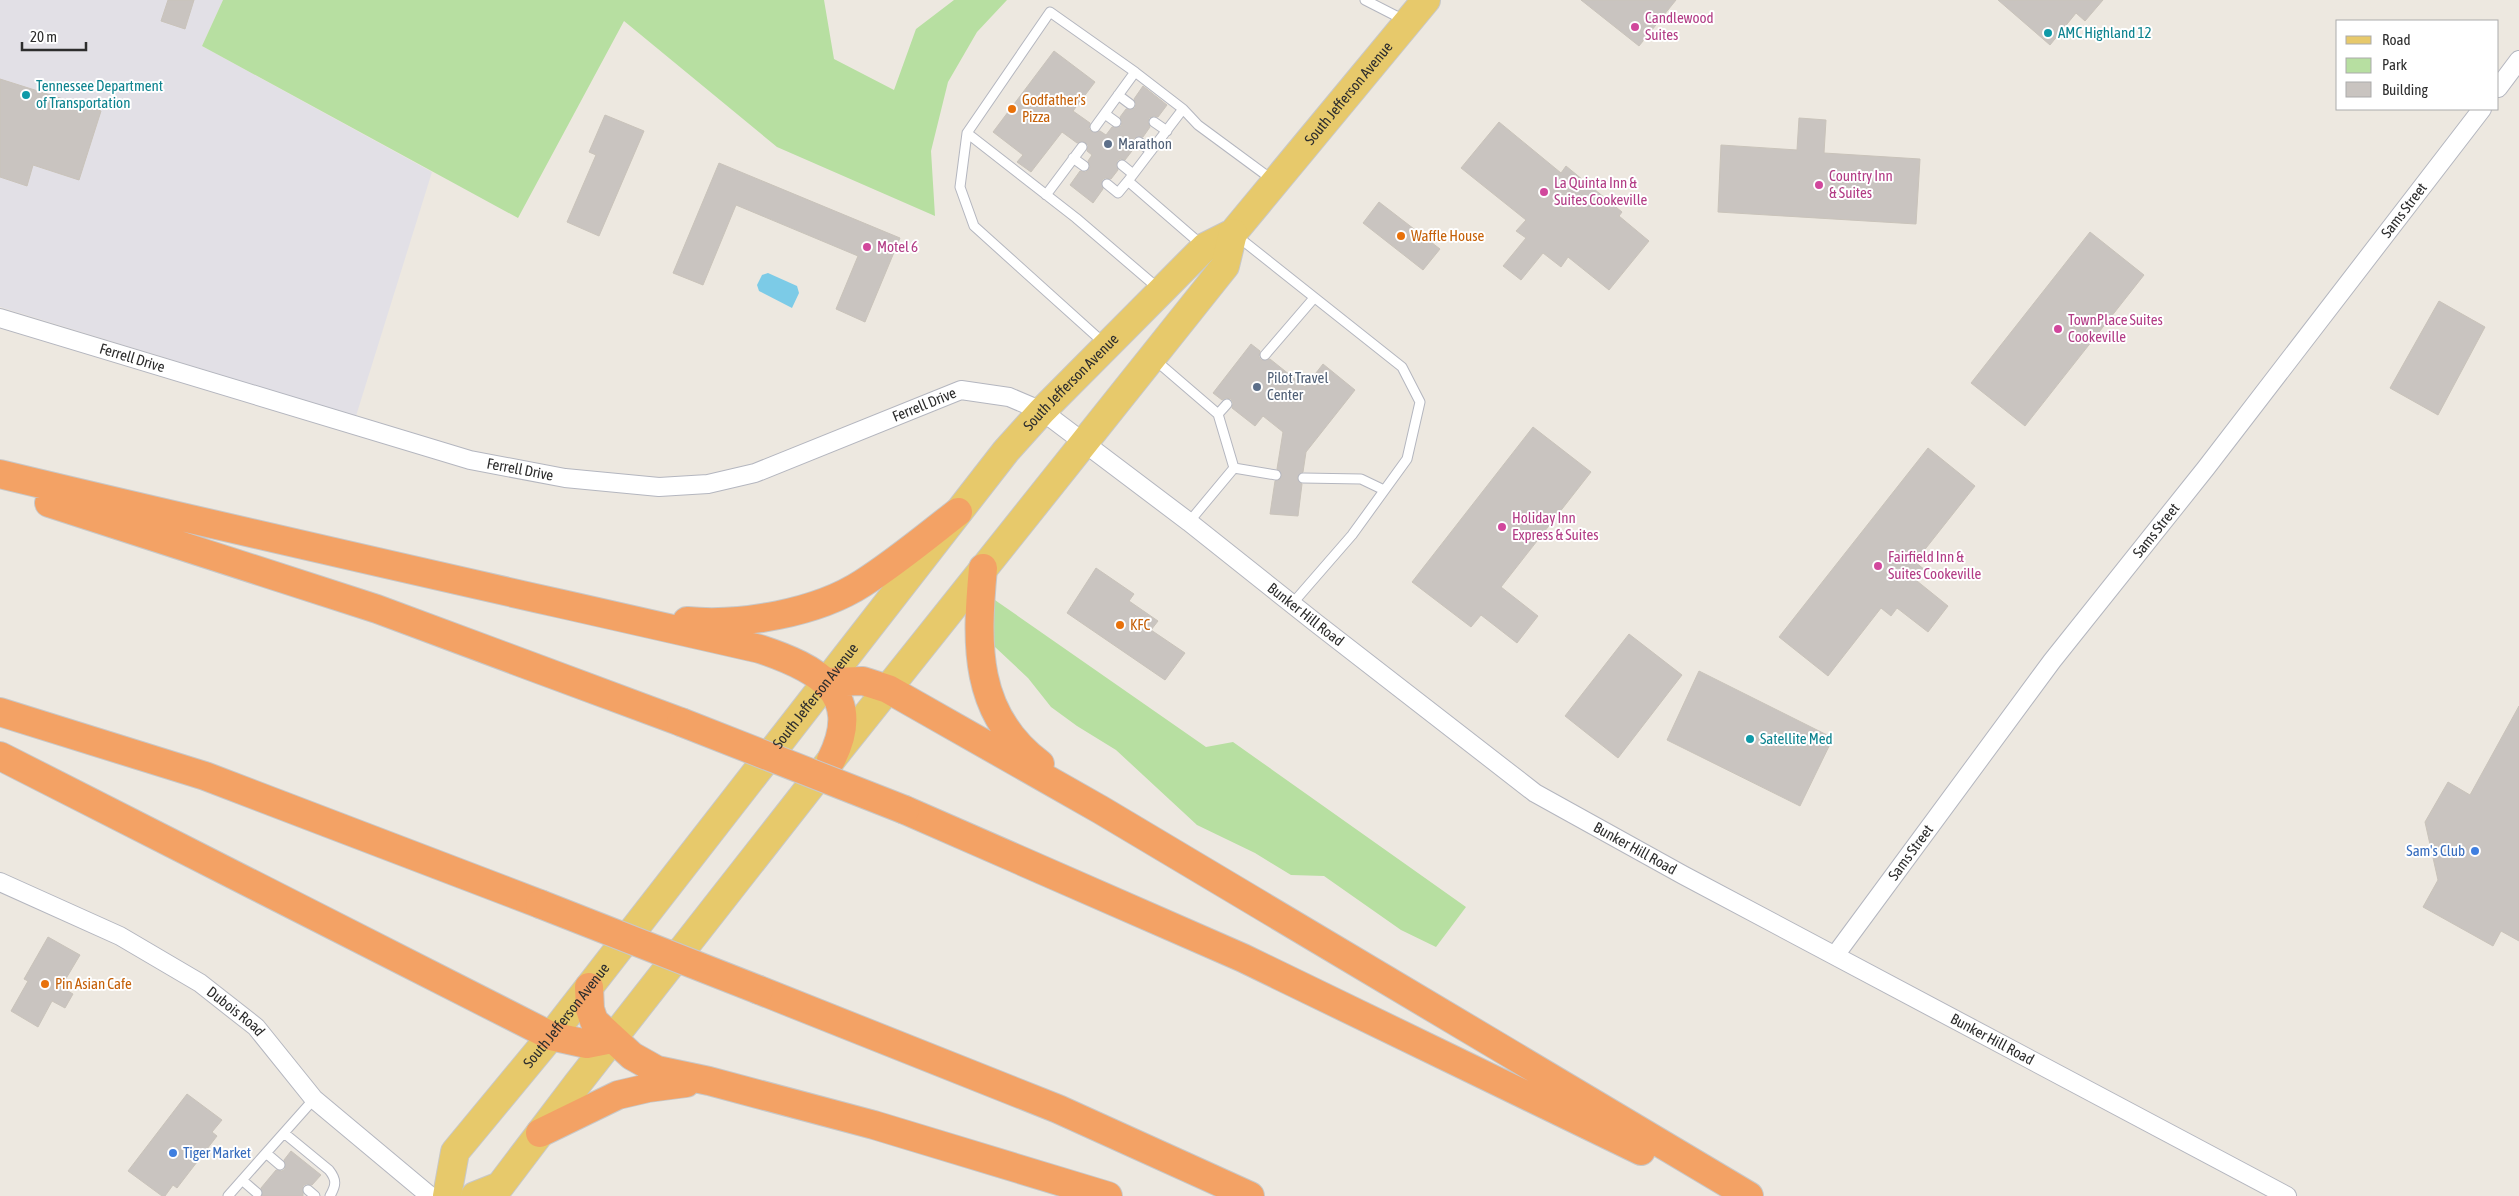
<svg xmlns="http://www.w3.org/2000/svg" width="2519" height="1196" viewBox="0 0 2519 1196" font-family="'Asap Condensed',sans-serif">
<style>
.industrial{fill:#e2e0e6}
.green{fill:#b7dfa1}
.water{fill:#7ccbe7}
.building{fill:#c9c4c0;stroke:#c9c3ba}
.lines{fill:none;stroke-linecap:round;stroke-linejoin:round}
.service-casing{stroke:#b4b6bf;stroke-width:11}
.minor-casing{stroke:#b4b6bf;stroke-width:20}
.primary-casing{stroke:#c8c8c8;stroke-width:30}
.motorway-casing{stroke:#c8c8c8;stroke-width:30}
.service{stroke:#fff;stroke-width:9}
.minor{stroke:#fff;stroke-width:18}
.primary{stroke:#e7c96b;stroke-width:28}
.motorway{stroke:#f3a265;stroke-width:28}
.motorway-bridge-casing{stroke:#c8c8c8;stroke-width:30;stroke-linecap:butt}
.motorway-bridge{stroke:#f3a265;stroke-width:28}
.hotel-dot{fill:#d1479c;stroke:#fff;stroke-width:2}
.culture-dot{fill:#0f9aa8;stroke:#fff;stroke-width:2}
.food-dot{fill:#e8710a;stroke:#fff;stroke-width:2}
.service-dot{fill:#5c6f8a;stroke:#fff;stroke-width:2}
.shop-dot{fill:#3f7fe0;stroke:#fff;stroke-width:2}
.labels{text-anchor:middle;stroke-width:4;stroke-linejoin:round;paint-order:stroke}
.hotel-label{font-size:15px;fill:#b23c85;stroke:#fff;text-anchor:start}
.culture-label{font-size:15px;fill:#0d838f;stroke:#fff;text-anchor:start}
.street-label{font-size:15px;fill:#2d2d2d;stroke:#fff}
.food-label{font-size:15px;fill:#c56008;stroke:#fff;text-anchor:start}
.service-label{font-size:15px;fill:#4e5e75;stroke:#fff;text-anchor:start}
.shop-label{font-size:15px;fill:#366cbe;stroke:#fff;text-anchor:end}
</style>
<rect width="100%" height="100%" fill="#ede8e0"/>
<path class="industrial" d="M0 0H223L202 46 432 172 356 416 0 307Z"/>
<path class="green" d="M223 0H824L834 59 894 90 916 29 954 0H1007L977 32 948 82 931 151 935 216 777 147 624 21 518 218 202 46Z
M992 598 1206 747 1233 742 1466 907 1436 947 1401 930 1324 876 1291 875 1255 853 1197 825 1116 750 1077 726 1051 707 1028 678 995 647 990 629Z"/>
<path class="water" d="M768 273 797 286 799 293 792 308 759 291 757 285 762 275Z"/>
<path class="building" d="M168 0H194L185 29 161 21Z
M1581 0H1676L1639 46Z
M1998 0H2103L2085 21 2076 13 2050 45Z
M1054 51 1095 82 1073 111 1090 123 1089 129 1092 132 1100 131 1106 135 1112 127 1121 126 1122 122 1120 117 1126 109 1135 108 1136 104 1134 99 1143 86 1167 105 1158 117 1154 116 1149 118 1148 122 1150 127 1143 137 1134 138 1133 142 1135 147 1125 160 1120 159 1117 161 1118 170 1111 179 1105 178 1102 180 1103 189 1093 203 1070 185 1080 171 1086 172 1090 167 1088 161 1092 155 1087 151 1088 145 1085 142 1077 143 1062 132 1031 172 1017 162 1023 155 993 132Z
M0 79 101 111 79 180 33 165 27 186 0 177Z
M605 115 644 131 599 236 567 222 596 155 589 152Z
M1799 118 1826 120 1824 153 1920 159 1916 224 1718 212 1721 145 1797 150Z
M1499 122 1561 173 1566 166 1622 212 1619 216 1649 241 1609 290 1568 257 1561 267 1543 253 1521 280 1503 266 1526 238 1516 231 1526 220 1461 168Z
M719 163 900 238 865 322 836 309 858 256 736 205 703 285 673 273Z
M1379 202 1440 249 1423 270 1363 223Z
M2090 232 2144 275 2025 426 1971 383Z
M2439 301 2485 327 2438 415 2390 388Z
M1251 344 1260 351 1259 357 1261 360 1270 359 1305 387 1323 364 1355 390 1306 452 1303 472 1297 477 1302 484 1298 516 1270 514 1275 481 1280 479 1282 476 1277 469 1283 432 1263 416 1255 426 1232 408 1233 403 1231 399 1226 398 1222 400 1213 393Z
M1533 427 1591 472 1501 587 1538 616 1517 643 1481 615 1471 627 1412 582Z
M1928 448 1975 486 1915 562 1925 570 1917 581 1948 606 1928 632 1897 608 1891 616 1881 608 1828 676 1779 637Z
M1096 568 1134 594 1129 601 1158 621 1151 630 1185 653 1165 680 1067 613Z
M1629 634 1682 675 1618 758 1565 716Z
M1699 671 1833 738 1800 806 1667 740Z
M2519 706V941L2501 931 2493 946 2423 907 2438 880 2425 822 2448 782 2470 795Z
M48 937 80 955 61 987 73 994 65 1008 52 1001 38 1027 11 1011 28 981 24 979Z
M187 1094 222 1120 212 1132 217 1136 177 1188 173 1185 165 1196H162L128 1171Z
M291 1151 321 1175 312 1185 306 1184 303 1186V1196H262L261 1188 276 1170 282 1171 285 1169 284 1160Z"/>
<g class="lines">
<defs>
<path id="service" d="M1365 0 1406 21
M1118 95 1130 104
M1183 109 1128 181 1203 246
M1105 114 1116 122
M1154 122 1167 131
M1095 127 1135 72
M967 133 1076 218 1159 289
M1139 142 1151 151
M1073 158 1084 166
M1122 165 1133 174
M1107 184 1118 193 1128 181
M1046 195 1082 147
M1237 236 1402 367 1420 402 1407 459 1352 535 1292 604
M1105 344 974 226 960 187 967 133 1050 12 1135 72 1183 109 1198 125 1274 181
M1265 355 1314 298
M1154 359 1218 414 1234 468 1189 522
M1218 414 1227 404
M1234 468 1276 475
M1303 478 1361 479 1384 490
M284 1133 329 1170C337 1180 336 1185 330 1196
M266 1153 314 1099
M242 1180 257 1193
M308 1190 315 1196
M228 1196 266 1153 280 1165"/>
<g id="minor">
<path d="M2498 88 2519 60"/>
<path id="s1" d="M0 318 470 460 565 478 659 487 708 484 755 473 961 390 1009 397 1042 411 1189 522 1316 623 1535 793 1683 875 2287 1196"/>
<path id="s2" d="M0 882 120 936 200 983 256 1027 314 1099 430 1196"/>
<path id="s3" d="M1836 954 2052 661 2206 468 2482 109"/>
</g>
<g id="primary">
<path id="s4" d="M447 1196 455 1152 551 1036 1006 451 1042 411 1205 247 1233 233 1426 0"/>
<path d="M475 1196 500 1186 578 1083 831 760 1225 266 1233 233"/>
</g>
<path id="motorway" d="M0 474C253 535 506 591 760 649 817 668 865 693 831 760
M49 503 377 609 681 722
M983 568C976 644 973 714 1040 764
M687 621C741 626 817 613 863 583 896 562 927 536 958 512
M827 682 863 681 888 689 1101 810 1749 1196
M0 712 205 776 540 904
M0 756 551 1036 587 1044 612 1039
M905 810 1243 958 1641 1151
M589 987 590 1009 594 1021 632 1056 657 1070 709 1081 874 1125 1108 1196
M759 990 1058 1109 1250 1196
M540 1133 618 1095 648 1088 686 1083"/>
</defs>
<use href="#service" class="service-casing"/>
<use href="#minor" class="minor-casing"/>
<use href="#primary" class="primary-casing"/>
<use href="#motorway" class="motorway-casing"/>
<use href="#service" class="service"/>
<use href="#minor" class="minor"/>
<use href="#primary" class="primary"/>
<use href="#motorway" class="motorway"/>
<defs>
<path id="motorway-bridge" d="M681 722 905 810
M540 904 759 990"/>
</defs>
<use href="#motorway-bridge" class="motorway-bridge-casing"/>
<use href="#motorway-bridge" class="motorway-bridge"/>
</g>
<g class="hotel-dot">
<circle cx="1635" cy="27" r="5"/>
<circle cx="1819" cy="185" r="5"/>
<circle cx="1544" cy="192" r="5"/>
<circle cx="867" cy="247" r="5"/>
<circle cx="2058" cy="329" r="5"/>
<circle cx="1502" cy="527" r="5"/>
<circle cx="1878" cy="566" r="5"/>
</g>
<g class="culture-dot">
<circle cx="2048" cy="33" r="5"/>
<circle cx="26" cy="95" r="5"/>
<circle cx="1750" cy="739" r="5"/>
</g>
<g class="food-dot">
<circle cx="1012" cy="109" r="5"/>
<circle cx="1401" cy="236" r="5"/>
<circle cx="1120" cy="625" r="5"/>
<circle cx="45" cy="984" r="5"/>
</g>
<g class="service-dot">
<circle cx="1108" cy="144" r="5"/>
<circle cx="1257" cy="387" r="5"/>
</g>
<g class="shop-dot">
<circle cx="2475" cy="851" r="5"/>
<circle cx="173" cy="1153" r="5"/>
</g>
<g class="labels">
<g class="hotel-label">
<text x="1645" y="23">Candlewood<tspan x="1645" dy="17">Suites</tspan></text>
<text x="1829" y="181">Country Inn<tspan x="1829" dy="17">&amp; Suites</tspan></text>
<text x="1554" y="188">La Quinta Inn &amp;<tspan x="1554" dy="17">Suites Cookeville</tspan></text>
<text x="877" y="252">Motel 6</text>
<text x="2068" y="325">TownPlace Suites<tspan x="2068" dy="17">Cookeville</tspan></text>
<text x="1512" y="523">Holiday Inn<tspan x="1512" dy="17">Express &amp; Suites</tspan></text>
<text x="1888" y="562">Fairfield Inn &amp;<tspan x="1888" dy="17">Suites Cookeville</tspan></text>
</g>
<g class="culture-label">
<text x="2058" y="38">AMC Highland 12</text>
<text x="36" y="91">Tennessee Department<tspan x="36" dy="17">of Transportation</tspan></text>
<text x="1760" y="744">Satellite Med</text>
</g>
<g class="street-label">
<text dy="5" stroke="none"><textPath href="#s4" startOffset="1434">South Jefferson Avenue</textPath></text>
<text dy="5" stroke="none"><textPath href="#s3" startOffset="936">Sams Street</textPath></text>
<text dy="5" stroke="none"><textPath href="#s1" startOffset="138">Ferrell Drive</textPath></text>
<text dy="5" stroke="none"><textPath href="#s4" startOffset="1031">South Jefferson Avenue</textPath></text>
<text dy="5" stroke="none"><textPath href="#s1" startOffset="962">Ferrell Drive</textPath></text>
<text dy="5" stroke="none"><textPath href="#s1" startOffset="542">Ferrell Drive</textPath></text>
<text dy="5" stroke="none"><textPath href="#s3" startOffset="531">Sams Street</textPath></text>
<text dy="5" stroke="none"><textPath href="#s1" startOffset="1419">Bunker Hill Road</textPath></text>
<text dy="5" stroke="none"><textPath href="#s4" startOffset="626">South Jefferson Avenue</textPath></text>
<text dy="5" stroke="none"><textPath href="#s1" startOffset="1824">Bunker Hill Road</textPath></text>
<text dy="5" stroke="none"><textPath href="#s3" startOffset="126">Sams Street</textPath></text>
<text dy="5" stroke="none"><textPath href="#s2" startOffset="270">Dubois Road</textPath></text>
<text dy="5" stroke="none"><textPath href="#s4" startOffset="221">South Jefferson Avenue</textPath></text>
<text dy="5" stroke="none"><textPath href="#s1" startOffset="2229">Bunker Hill Road</textPath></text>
</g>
<g class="food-label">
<text x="1022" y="105">Godfather's<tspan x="1022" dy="17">Pizza</tspan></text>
<text x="1411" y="241">Waffle House</text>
<text x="1130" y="630">KFC</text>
<text x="55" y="989">Pin Asian Cafe</text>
</g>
<g class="service-label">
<text x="1118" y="149">Marathon</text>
<text x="1267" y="383">Pilot Travel<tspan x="1267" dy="17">Center</tspan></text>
</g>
<g class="shop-label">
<text x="2465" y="856">Sam's Club</text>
<text x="183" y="1158" text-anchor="start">Tiger Market</text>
</g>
</g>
<rect x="2336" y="20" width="162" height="90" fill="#ffffff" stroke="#ababab"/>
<rect x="2346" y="36" width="25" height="8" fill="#e7c96b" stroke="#ababab"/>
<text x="2382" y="45" font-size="15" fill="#2d2d2d">Road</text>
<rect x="2346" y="58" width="25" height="15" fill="#b7dfa1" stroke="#ababab"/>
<text x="2382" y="70" font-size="15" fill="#2d2d2d">Park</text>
<rect x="2346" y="82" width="25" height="15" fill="#c9c4c0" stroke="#ababab"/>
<text x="2382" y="95" font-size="15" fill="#2d2d2d">Building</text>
<path d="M22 42v8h64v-8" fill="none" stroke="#2d2d2d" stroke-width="2.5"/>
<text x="30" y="42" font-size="15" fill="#2d2d2d" stroke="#ffffff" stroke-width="4" paint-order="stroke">20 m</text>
</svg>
